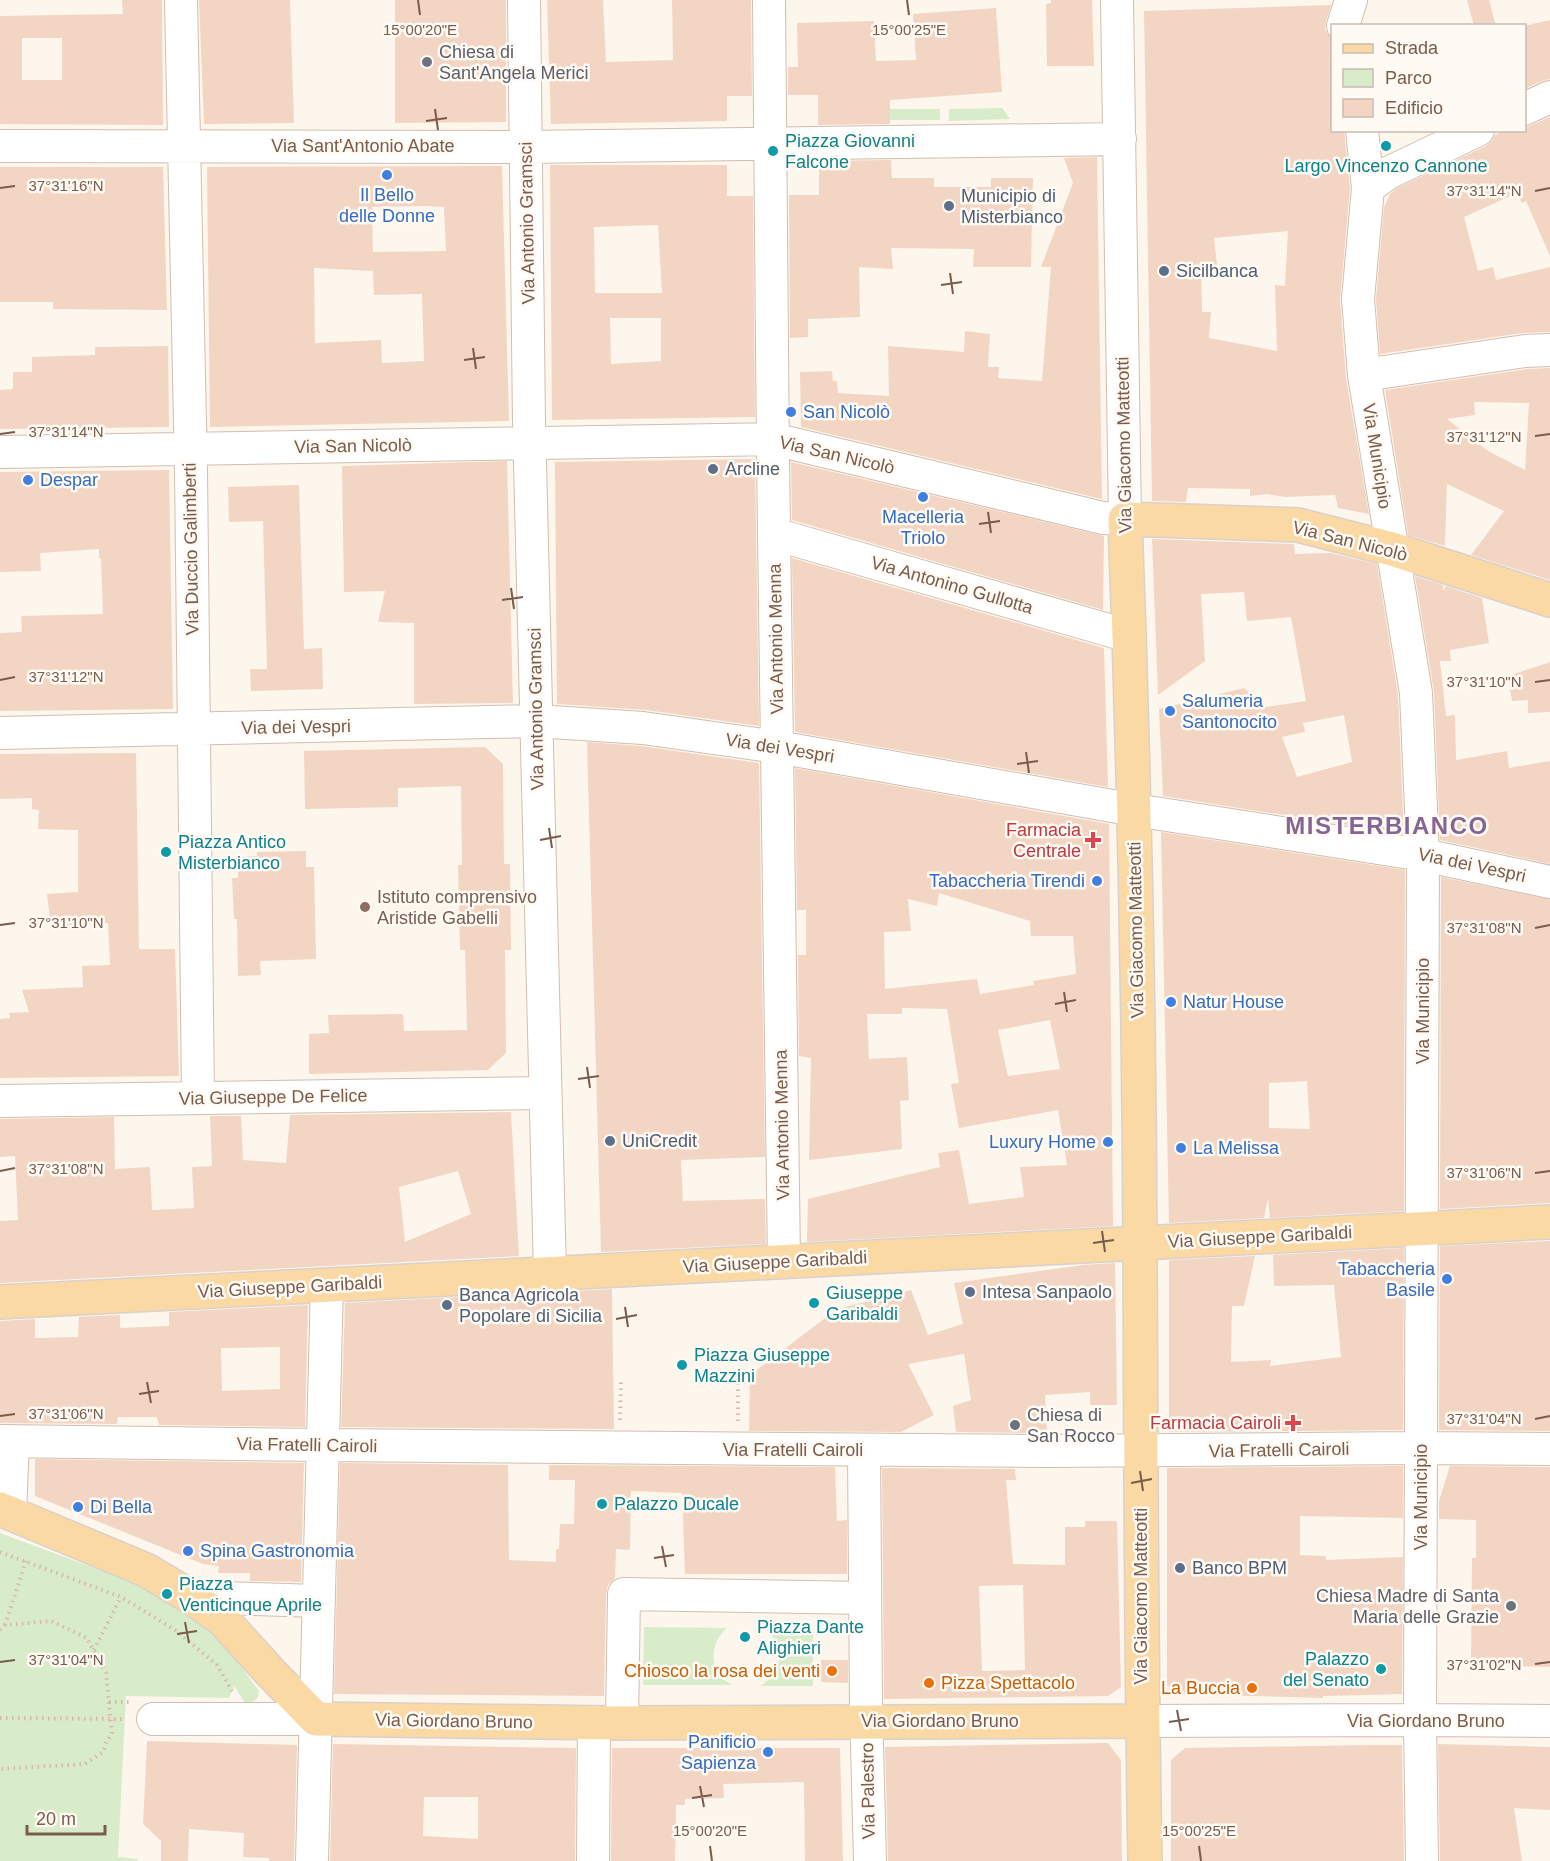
<svg xmlns="http://www.w3.org/2000/svg" width="1550" height="1861" viewBox="0 0 1550 1861" font-family="Helvetica,sans-serif">
<style>
.green{fill:#d8ecc9}
.building{fill:#f3d5c3;fill-rule:evenodd}
.lines{fill:none;stroke-linecap:round;stroke-linejoin:round}
.minor-casing{stroke:#d1beb0;stroke-width:34}
.major-casing{stroke:#dad1cd;stroke-width:36}
.path{stroke:#d9b8a5;stroke-width:4;stroke-dasharray:1.5 4.5;stroke-linecap:butt}
.minor{stroke:#fff;stroke-width:32}
.major{stroke:#fbd9a5;stroke-width:33}
.ticks{fill:none;stroke:#7a5c4d;stroke-width:2}
.worship-dot{fill:#6b7280;stroke:#fffaf3;stroke-width:2}
.culture-dot{fill:#0f9aa8;stroke:#fffaf3;stroke-width:2}
.shop-dot{fill:#3f7fe0;stroke:#fffaf3;stroke-width:2}
.service-dot{fill:#5c6f8a;stroke:#fffaf3;stroke-width:2}
.health-dot{fill:#e0444e;stroke:#fffaf3;stroke-width:2}
.education-dot{fill:#8d6e63;stroke:#fffaf3;stroke-width:2}
.food-dot{fill:#e8710a;stroke:#fffaf3;stroke-width:2}
.labels{text-anchor:middle;stroke-width:5;stroke-linejoin:round;paint-order:stroke}
.worship-label{font-size:18px;fill:#5b616d;stroke:#fffaf3;text-anchor:start}
.culture-label{font-size:18px;fill:#0d838f;stroke:#fffaf3;text-anchor:start}
.street-label{font-size:18px;fill:#7a5c4d;stroke:#fffaf3}
.shop-label{font-size:18px;fill:#366cbe;stroke:#fffaf3;text-anchor:start}
.service-label{font-size:18px;fill:#4e5e75;stroke:#fffaf3;text-anchor:start}
.health-label{font-size:18px;fill:#be3a42;stroke:#fffaf3;text-anchor:end}
.education-label{font-size:18px;fill:#785e54;stroke:#fffaf3;text-anchor:start}
.food-label{font-size:18px;fill:#c56008;stroke:#fffaf3;text-anchor:end}
.district-label{font-size:24px;font-weight:bold;letter-spacing:1.5px;fill:#846695;stroke:#fffaf3}
.ticks-label{font-size:15px;text-anchor:middle;fill:#7a5c4d;stroke:#fffaf3;stroke-width:5;stroke-linejoin:round;paint-order:stroke}
</style>
<rect width="100%" height="100%" fill="#fdf6ec"/>
<path class="green" d="M1002 108 1010 119 949 121V109Z
M890 109H940V120H890Z
M0 1533 143 1586 218 1635 259 1691 258 1697 254 1701 245 1703 234 1686 229 1698 126 1696 118 1857 138 1859 137 1861H0Z
M644 1627 727 1628C708 1644 708 1675 733 1685H643Z
M765 1629H813V1686H760C783 1673 786 1645 765 1629Z"/>
<path class="building" d="M122 0H162L163 125 0 124V16L123 14ZM22 38H62V80H22Z
M199 0H290L294 123 204 124Z
M395 0H506V122L395 123Z
M547 0H603L606 62 673 60 672 0H751L752 96H727V121L551 124Z
M1051 0H1092L1094 66H1047L1046 4 1051 3Z
M1467 0H1489L1496 26H1474Z
M1331 5 1326 21 1325 29 1332 40V130H1344L1350 188 1340 300 1346 378 1369 514 1338 508 1335 495 1285 497 1267 494 1250 496V489L1188 488 1186 502 1152 501 1144 11ZM1288 231 1285 286 1275 285 1277 351 1209 338 1211 312H1202L1201 266 1217 265 1214 238Z
M996 8 1002 92 890 100V124L818 125V95H788V67H798L797 23 874 21 876 61 916 60 913 14Z
M1550 20V79L1542 81 1524 89V26Z
M1550 117V256L1526 201 1522 203 1517 193 1464 217 1478 271 1493 267 1496 280 1550 267V332L1522 333 1380 354 1376 299 1384 207 1390 194 1397 188 1486 146 1492 141 1495 135 1505 130H1524V127L1532 125Z
M1097 157 1102 499 801 427 800 372 832 371 833 381H837L838 393 889 396 888 346 964 352 965 331 990 334 988 367H999L998 378 1042 381 1051 267H1041L1073 183 1064 158Z
M891 160 892 178H934V187H991V178H1033L1031 267H973L974 249 891 248 893 269 859 267 860 317 808 319V337L790 338 789 195H819V161Z
M550 165H727V196H753L755 417 552 420ZM658 225 662 293H595L594 227ZM610 318H661V361L611 364Z
M502 166 509 421 210 427 207 167ZM425 206 444 207 446 251 373 252 372 207ZM314 268 373 271 374 295 422 294 424 361 382 363 381 340 315 343Z
M0 167H163L167 310 53 309V302H0Z
M168 346 169 427 0 429V390L13 389V372H32V357L95 355V347Z
M1550 368V580L1471 555 1504 511 1447 484 1445 546 1408 535 1385 390 1527 369ZM1474 402 1529 403 1525 470 1488 451 1447 419 1475 415Z
M755 459 759 726 646 710 557 704 555 462Z
M507 461 513 703 414 704V623L378 622 385 591 344 592 342 466Z
M791 462 1104 536 1103 610 792 520Z
M169 470 173 709 0 711V633L22 632 21 616 103 614 101 558H99V549L40 553 41 571 0 572V472Z
M299 485 304 649 322 648 323 689 251 691 250 669H267L263 521 229 522 228 487Z
M1152 539 1294 544 1295 554 1330 553 1377 564 1398 695 1404 834 1163 796 1159 709 1244 688 1267 707 1306 701 1291 617 1247 621 1244 592 1201 594 1205 661 1158 695ZM1344 715 1352 762 1297 777 1282 737 1305 732 1303 723Z
M792 558 1104 648 1108 787 795 732Z
M1415 576 1443 585V591L1446 586 1482 598 1489 643 1450 650 1451 661H1440L1446 716 1455 715 1456 760 1507 751 1509 768 1550 761V864L1440 840 1434 692Z
M1550 662V712L1528 713V700L1512 701 1508 676Z
M587 742 641 746 759 763 765 1157 681 1160 683 1201 765 1199 766 1244 601 1252Z
M485 747 503 764 504 864H510L511 950H505L506 1053 488 1070 309 1074V1034L329 1033 328 1015 403 1014 404 1031 467 1030 465 950H460L458 865H462L461 786 398 788V807L305 809 304 751Z
M136 753 139 949H175L179 1076 0 1078V1019L10 1018 9 1013 29 1012 22 990 83 987 82 966 110 965 108 923 51 927 47 894 78 892V830L38 829 39 810 32 809V798L0 799V754Z
M795 768 1109 824 1113 1226 807 1242 808 1199 940 1167 938 1153 959 1150 969 1204 1024 1197 1020 1167 1067 1165 1058 1110 959 1128 951 1084 959 1083 947 1009 902 1008V1014H867L869 1059 907 1057 909 1100 900 1101 902 1149 809 1160 811 1058 799 1056 798 955H806V910H797ZM939 893 1030 921 1031 936H1073L1076 974 1033 981 1034 985 980 994 977 979 885 989 884 932 911 931 908 899 937 906ZM1050 1020 1060 1069 1008 1076 998 1030Z
M1161 832 1405 870 1404 1211 1270 1218 1268 1198 1264 1218 1169 1223ZM1307 1081 1310 1129 1269 1128V1083Z
M306 851V867H314L316 959 260 961 261 975 238 976 237 919H234L232 878H238V857L257 856V852Z
M1441 877 1550 899V1203L1440 1209Z
M511 1112 519 1256 0 1283V1221L18 1220 15 1156 0 1157V1119L114 1117 115 1169 150 1167 152 1210 194 1208 192 1167 212 1166 210 1116H241L243 1160 286 1163 290 1115ZM458 1171 471 1214 405 1242 399 1187Z
M1550 1241V1431L1439 1430 1440 1246Z
M1404 1248 1403 1430 1169 1432V1260L1255 1256 1244 1306H1232L1231 1362 1271 1360 1270 1366 1341 1357 1334 1285 1274 1286 1273 1255Z
M1115 1263 1117 1405H1090V1392L1045 1395 1047 1433 956 1432 953 1406 971 1400 964 1354 908 1364 934 1415 901 1432 749 1431 750 1375 837 1309 911 1290 928 1335 963 1324 954 1283 1083 1265Z
M612 1289 614 1429 341 1427 345 1303Z
M308 1305 305 1427 159 1425 157 1417H118L117 1424 0 1423V1321L35 1319V1338L78 1337 79 1317 120 1315V1328L169 1326V1312ZM280 1347V1389L222 1391 221 1348Z
M35 1459 304 1463 301 1582 250 1581V1573H218L219 1566 203 1564 35 1496Z
M340 1463 508 1465 509 1560 556 1562V1549H559L560 1524H574L575 1480H549V1465L835 1467 837 1521 847 1520V1574H685L682 1493 631 1491 630 1550 616 1549 615 1579 608 1585 606 1594 604 1696 334 1694Z
M1403 1466V1518L1300 1516V1555L1326 1556V1560L1403 1557 1402 1694 1323 1696V1698L1178 1694 1167 1685V1468Z
M1450 1466 1550 1467V1667L1471 1665 1472 1558H1476V1520L1439 1519V1501Z
M882 1468 1015 1469 1016 1480H1006L1013 1564 1065 1565V1527H1085V1521H1117L1121 1687 1108 1696 884 1699ZM1023 1585 1025 1670 982 1671 979 1586Z
M821 1660H848V1683L821 1682Z
M147 1741 297 1745 294 1861H269V1858L243 1857 244 1833 189 1829 188 1861H161V1841L143 1824Z
M1108 1743 1121 1760 1122 1861H888L885 1747Z
M333 1744 576 1748 575 1861H330ZM424 1797H478V1839L423 1836Z
M1438 1744 1550 1747V1810L1514 1808 1522 1861H1440Z
M1373 1745H1402L1404 1861H1171V1760L1185 1748Z
M612 1748H840L843 1861H805L804 1782 723 1784 724 1798 685 1799V1805H676L675 1861H611Z"/>
<g class="lines">
<defs>
<path id="minor" d="M181 0 191 470 198 1098
M524 0 529 422 550 1274
M769 0 773 458 784 1262
M1343 26 1351 0
M1524 109 1550 97
M1362 130 1368 188 1358 299 1364 375 1416 693 1423 855 1420 1720 1422 1861
M0 146 527 147 1120 139
M1368 188 1388 173 1478 130
M1364 375 1525 351 1550 350
M0 452 773 439 1103 518 1125 519 1117 0
M774 534 1129 636
M0 733 536 721 643 728 777 747 1135 810 1423 855 1550 882
M0 1101 545 1093
M0 1441 323 1445 1048 1451 1410 1448 1550 1449
M864 1450 866 1707 870 1861
M10 1513 13 1441
M191 1597 319 1601
M153 1719H316
M1142 1721 1420 1720 1550 1721
M622 1722 624 1594 865 1598
M312 1861 327 1285
M593 1861 594 1722"/>
<path id="major" d="M0 1302 1550 1222
M0 1509 146 1570 191 1597 222 1619 272 1674 316 1719 610 1723 1142 1721
M1145 1861C1141 1656 1141 1452 1140 1247 1139 1004 1134 762 1125 519L1298 525 1392 549 1550 600"/>
</defs>
<use href="#minor" class="minor-casing"/>
<use href="#major" class="major-casing"/>
<path class="path" d="M620 1420 621 1381
M738 1421V1382
M0 1552 121 1597 175 1630 217 1665 232 1691
M5 1625 26 1561
M0 1630 5 1625 51 1621 87 1638 106 1673 112 1733 106 1743 103 1752 85 1764 0 1769
M94 1650 121 1597
M109 1702H132
M0 1718 126 1719"/>
<use href="#minor" class="minor"/>
<use href="#major" class="major"/>
</g>
<path class="ticks" d="M418 0 420 15M907 0 909 15M435 109 438 130M426 121 447 118M0 188 15 186M1535 191 1550 188M950 273 953 294M941 285 962 282M473 348 476 369M464 360 485 357M0 434 15 432M1535 436 1550 434M988 512 991 533M979 524 1000 521M511 588 514 609M502 600 523 597M0 680 15 677M1535 682 1550 680M1026 752 1029 773M1017 764 1038 761M549 828 552 848M540 840 561 836M0 925 15 923M1535 928 1550 925M1064 992 1067 1012M1055 1004 1076 1000M587 1067 590 1088M578 1079 599 1076M0 1171 15 1168M1535 1173 1550 1171M1102 1231 1105 1252M1093 1243 1114 1240M625 1307 628 1327M616 1319 637 1315M147 1382 151 1403M139 1394 159 1391M0 1416 15 1414M1535 1419 1550 1416M1140 1471 1143 1491M1131 1483 1152 1479M662 1546 666 1567M654 1558 674 1555M185 1622 189 1643M177 1634 197 1631M0 1662 15 1660M1535 1664 1550 1662M1177 1710 1181 1731M1169 1722 1189 1719M700 1786 704 1807M692 1798 712 1795M710 1846 712 1861M1199 1846 1201 1861"/>
<g class="worship-dot">
<circle cx="427" cy="62" r="6"/>
<circle cx="1015" cy="1425" r="6"/>
<circle cx="1511" cy="1606" r="6"/>
</g>
<g class="culture-dot">
<circle cx="1386" cy="146" r="6"/>
<circle cx="773" cy="151" r="6"/>
<circle cx="166" cy="852" r="6"/>
<circle cx="814" cy="1303" r="6"/>
<circle cx="682" cy="1365" r="6"/>
<circle cx="602" cy="1504" r="6"/>
<circle cx="167" cy="1594" r="6"/>
<circle cx="745" cy="1637" r="6"/>
<circle cx="1381" cy="1669" r="6"/>
</g>
<g class="shop-dot">
<circle cx="387" cy="175" r="6"/>
<circle cx="791" cy="412" r="6"/>
<circle cx="28" cy="480" r="6"/>
<circle cx="923" cy="497" r="6"/>
<circle cx="1170" cy="711" r="6"/>
<circle cx="1097" cy="881" r="6"/>
<circle cx="1171" cy="1002" r="6"/>
<circle cx="1108" cy="1142" r="6"/>
<circle cx="1181" cy="1148" r="6"/>
<circle cx="1447" cy="1279" r="6"/>
<circle cx="78" cy="1507" r="6"/>
<circle cx="188" cy="1551" r="6"/>
<circle cx="768" cy="1752" r="6"/>
</g>
<g class="service-dot">
<circle cx="949" cy="206" r="6"/>
<circle cx="1164" cy="271" r="6"/>
<circle cx="713" cy="469" r="6"/>
<circle cx="610" cy="1141" r="6"/>
<circle cx="970" cy="1292" r="6"/>
<circle cx="447" cy="1305" r="6"/>
<circle cx="1180" cy="1568" r="6"/>
</g>
<g class="health-dot">
<path d="M1090 831h6v6h6v6h-6v6h-6v-6h-6v-6h6z"/>
<path d="M1290 1414h6v6h6v6h-6v6h-6v-6h-6v-6h6z"/>
</g>
<circle class="education-dot" cx="365" cy="907" r="6"/>
<g class="food-dot">
<circle cx="832" cy="1671" r="6"/>
<circle cx="929" cy="1683" r="6"/>
<circle cx="1252" cy="1688" r="6"/>
</g>
<g class="labels">
<g class="worship-label">
<text x="439" y="58">Chiesa di<tspan x="439" dy="21">Sant'Angela Merici</tspan></text>
<text x="1027" y="1421">Chiesa di<tspan x="1027" dy="21">San Rocco</tspan></text>
<text x="1499" y="1602" text-anchor="end">Chiesa Madre di Santa<tspan x="1499" dy="21">Maria delle Grazie</tspan></text>
</g>
<g class="culture-label">
<text x="785" y="147">Piazza Giovanni<tspan x="785" dy="21">Falcone</tspan></text>
<text x="1386" y="172" text-anchor="middle">Largo Vincenzo Cannone</text>
<text x="178" y="848">Piazza Antico<tspan x="178" dy="21">Misterbianco</tspan></text>
<text x="826" y="1299">Giuseppe<tspan x="826" dy="21">Garibaldi</tspan></text>
<text x="694" y="1361">Piazza Giuseppe<tspan x="694" dy="21">Mazzini</tspan></text>
<text x="614" y="1510">Palazzo Ducale</text>
<text x="179" y="1590">Piazza<tspan x="179" dy="21">Venticinque Aprile</tspan></text>
<text x="757" y="1633">Piazza Dante<tspan x="757" dy="21">Alighieri</tspan></text>
<text x="1369" y="1665" text-anchor="end">Palazzo<tspan x="1369" dy="21">del Senato</tspan></text>
</g>
<g class="street-label">
<text x="363" y="152">Via Sant'Antonio Abate</text>
<text transform="translate(527 223) rotate(-91)" y="6">Via Antonio Gramsci</text>
<text transform="translate(1124 445) rotate(-91)" y="6">Via Giacomo Matteotti</text>
<text transform="translate(353 446) rotate(-1)" y="6">Via San Nicolò</text>
<text transform="translate(837 455) rotate(13)" y="6">Via San Nicolò</text>
<text transform="translate(1377 456) rotate(81)" y="6">Via Municipio</text>
<text transform="translate(1350 541) rotate(14)" y="6">Via San Nicolò</text>
<text transform="translate(191 549) rotate(-91)" y="6">Via Duccio Galimberti</text>
<text transform="translate(952 585) rotate(16)" y="6">Via Antonino Gullotta</text>
<text transform="translate(776 639) rotate(-91)" y="6">Via Antonio Menna</text>
<text transform="translate(536 709) rotate(-91)" y="6">Via Antonio Gramsci</text>
<text transform="translate(296 727) rotate(-1)" y="6">Via dei Vespri</text>
<text transform="translate(780 748) rotate(9)" y="6">Via dei Vespri</text>
<text transform="translate(1472 865) rotate(12)" y="6">Via dei Vespri</text>
<text transform="translate(1136 930) rotate(-91)" y="6">Via Giacomo Matteotti</text>
<text transform="translate(1423 1011) rotate(-90)" y="6">Via Municipio</text>
<text transform="translate(273 1097) rotate(-1)" y="6">Via Giuseppe De Felice</text>
<text transform="translate(782 1125) rotate(-91)" y="6">Via Antonio Menna</text>
<text transform="translate(1260 1237) rotate(-3)" y="6">Via Giuseppe Garibaldi</text>
<text transform="translate(775 1262) rotate(-3)" y="6">Via Giuseppe Garibaldi</text>
<text transform="translate(290 1287) rotate(-3)" y="6">Via Giuseppe Garibaldi</text>
<text transform="translate(307 1445) rotate(1)" y="6">Via Fratelli Cairoli</text>
<text x="793" y="1456">Via Fratelli Cairoli</text>
<text transform="translate(1279 1450) rotate(-1)" y="6">Via Fratelli Cairoli</text>
<text transform="translate(1421 1497) rotate(-90)" y="6">Via Municipio</text>
<text transform="translate(1141 1596) rotate(-90)" y="6">Via Giacomo Matteotti</text>
<text transform="translate(454 1721) rotate(1)" y="6">Via Giordano Bruno</text>
<text x="940" y="1727">Via Giordano Bruno</text>
<text x="1426" y="1727">Via Giordano Bruno</text>
<text transform="translate(868 1791) rotate(-91)" y="6">Via Palestro</text>
</g>
<g class="shop-label">
<text x="387" y="201" text-anchor="middle">Il Bello<tspan x="387" dy="21">delle Donne</tspan></text>
<text x="803" y="418">San Nicolò</text>
<text x="40" y="486">Despar</text>
<text x="923" y="523" text-anchor="middle">Macelleria<tspan x="923" dy="21">Triolo</tspan></text>
<text x="1182" y="707">Salumeria<tspan x="1182" dy="21">Santonocito</tspan></text>
<text x="1085" y="887" text-anchor="end">Tabaccheria Tirendi</text>
<text x="1183" y="1008">Natur House</text>
<text x="1096" y="1148" text-anchor="end">Luxury Home</text>
<text x="1193" y="1154">La Melissa</text>
<text x="1435" y="1275" text-anchor="end">Tabaccheria<tspan x="1435" dy="21">Basile</tspan></text>
<text x="90" y="1513">Di Bella</text>
<text x="200" y="1557">Spina Gastronomia</text>
<text x="756" y="1748" text-anchor="end">Panificio<tspan x="756" dy="21">Sapienza</tspan></text>
</g>
<g class="service-label">
<text x="961" y="202">Municipio di<tspan x="961" dy="21">Misterbianco</tspan></text>
<text x="1176" y="277">Sicilbanca</text>
<text x="725" y="475">Arcline</text>
<text x="622" y="1147">UniCredit</text>
<text x="982" y="1298">Intesa Sanpaolo</text>
<text x="459" y="1301">Banca Agricola<tspan x="459" dy="21">Popolare di Sicilia</tspan></text>
<text x="1192" y="1574">Banco BPM</text>
</g>
<g class="health-label">
<text x="1081" y="836">Farmacia<tspan x="1081" dy="21">Centrale</tspan></text>
<text x="1281" y="1429">Farmacia Cairoli</text>
</g>
<g class="education-label">
<text x="377" y="903">Istituto comprensivo<tspan x="377" dy="21">Aristide Gabelli</tspan></text>
</g>
<g class="food-label">
<text x="820" y="1677">Chiosco la rosa dei venti</text>
<text x="941" y="1689" text-anchor="start">Pizza Spettacolo</text>
<text x="1240" y="1694">La Buccia</text>
</g>
<g class="district-label">
<text x="1387" y="834">MISTERBIANCO</text>
</g>
</g>
<g class="ticks-label">
<text x="420" y="35">15°00'20"E</text>
<text x="909" y="35">15°00'25"E</text>
<text x="66" y="191">37°31'16"N</text>
<text x="1484" y="196">37°31'14"N</text>
<text x="66" y="437">37°31'14"N</text>
<text x="1484" y="442">37°31'12"N</text>
<text x="66" y="682">37°31'12"N</text>
<text x="1484" y="687">37°31'10"N</text>
<text x="66" y="928">37°31'10"N</text>
<text x="1484" y="933">37°31'08"N</text>
<text x="66" y="1174">37°31'08"N</text>
<text x="1484" y="1178">37°31'06"N</text>
<text x="66" y="1419">37°31'06"N</text>
<text x="1484" y="1424">37°31'04"N</text>
<text x="66" y="1665">37°31'04"N</text>
<text x="1484" y="1670">37°31'02"N</text>
<text x="710" y="1836">15°00'20"E</text>
<text x="1199" y="1836">15°00'25"E</text>
</g>
<rect x="1331" y="24" width="195" height="108" fill="#fffaf3" stroke="#cabbb1" stroke-width="1.5"/>
<rect x="1343" y="44" width="30" height="9" fill="#fbd9a5" stroke="#cabbb1" stroke-width="1.5"/>
<text x="1385" y="54" font-size="18" fill="#7a5c4d">Strada</text>
<rect x="1343" y="69" width="30" height="18" fill="#d8ecc9" stroke="#cabbb1" stroke-width="1.5"/>
<text x="1385" y="84" font-size="18" fill="#7a5c4d">Parco</text>
<rect x="1343" y="99" width="30" height="18" fill="#f3d5c3" stroke="#cabbb1" stroke-width="1.5"/>
<text x="1385" y="114" font-size="18" fill="#7a5c4d">Edificio</text>
<path d="M27 1825v9h78v-9" fill="none" stroke="#7a5c4d" stroke-width="3"/>
<text x="36" y="1825" font-size="18" fill="#7a5c4d" stroke="#fffaf3" stroke-width="4.5" paint-order="stroke">20 m</text>
</svg>
